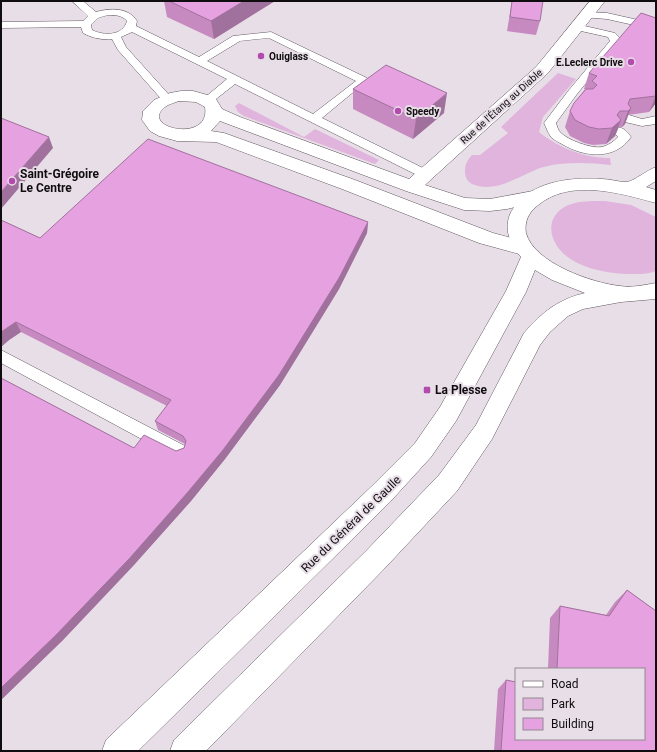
<svg xmlns="http://www.w3.org/2000/svg" width="657" height="752" viewBox="0 0 657 752" font-family="Roboto,sans-serif">
<style>
.green{fill:#e0b4dc}
.lines{fill:none;stroke-linecap:round;stroke-linejoin:round}
.service-casing{stroke:#5f575e;stroke-width:1}
.minor-casing{stroke:#5f575e;stroke-width:1}
.secondary-casing{stroke:#5f575e;stroke-width:1}
.service{fill:#fff;fill-rule:evenodd}
.minor{fill:#fff;fill-rule:evenodd}
.secondary{fill:#fff;fill-rule:evenodd}
.wall{fill:#c68ac1}
.shaded-wall{fill:#a1719d}
.building{fill:#e6a1e0;stroke:#a1719d}
.poi-dot{fill:#b34bae;stroke:#e8dee7;stroke-width:1.5}
.labels{text-anchor:middle;stroke-width:4;stroke-linejoin:round;paint-order:stroke}
.far-poi-label{font-size:10px;font-weight:bold;fill:#100d10;stroke:#e8dee7;text-anchor:start}
.far-street-label{font-size:10px;fill:#100d10;stroke:#e8dee7}
.poi-label{font-size:12px;font-weight:bold;fill:#100d10;stroke:#e8dee7;text-anchor:start}
.street-label{font-size:12px;fill:#100d10;stroke:#e8dee7}
</style>
<rect width="100%" height="100%" fill="#e8dee7"/>
<path class="green" d="M558 73 576 79 543 117 539 132C559 148 584 158 610 158L611 165C594 163 577 162 559 164 550 165 541 167 533 171 514 179 494 193 472 184 467 181 465 177 465 171 465 165 467 160 472 155H480L508 133 501 127Z
M239 103 304 137 315 129 379 160 375 164 244 116 238 112 235 106Z
M605 201 631 205 656 217V271C647 275 635 274 626 274 603 273 570 266 557 246 552 239 550 230 552 222 560 200 585 201 605 201Z"/>
<g class="lines">
<defs>
<path id="service" d="M72 1H83L96 12C110 8 128 7 137 21L136 26 199 57 233 36 271 32 367 78 368 80 322 118 429 171 431 174 429 177H421L235 84 211 103H203L201 101 203 99 227 79 132 32 121 37 126 47 171 97 173 99 171 101H163L118 50 112 39C102 40 92 38 83 33L81 27 1 28V22L83 21 88 16ZM108 15C115 15 122 15 127 21 123 36 104 36 92 30L91 25 98 18ZM269 38 356 81 313 114 207 61 240 41Z
M586 12 607 13 656 24V30L607 19 582 17 581 15 582 13Z
M576 24 615 33 620 38 619 43 577 94 556 123C557 126 558 130 560 132 567 140 592 149 602 147 609 145 613 142 618 137L613 131 615 128C622 126 627 131 631 137 615 161 583 157 562 144 558 142 554 140 551 137 548 133 546 127 544 123L569 90 610 41 608 37 572 29 571 27Z
M629 115 642 119 656 116V124L642 126 625 122 623 119 625 116Z
M1 350 185 446 187 451 185 456 179 458 173 456 1 363Z"/>
<path id="minor" d="M590 1H605L548 73 425 185 465 198 490 199 538 190 544 192 547 196 544 200 507 209 490 211 464 210 406 191 220 121 211 131 224 133 355 180 493 233 530 243 533 248 530 253 523 255 479 243 342 189 216 142 177 141 159 136 150 131 142 120 143 111 154 100 170 93 181 91H193L211 96 216 99 222 109 240 117 409 179 536 67ZM179 101 196 102 205 107C211 144 138 128 165 107 169 104 174 103 179 101Z"/>
<path id="secondary" d="M656 167V181L646 187 656 190V203C620 193 569 178 537 206 529 212 524 222 526 233 534 263 592 283 620 286 632 288 644 285 656 283V299L621 302 583 309 568 316 550 332 540 345 492 439 457 491 384 569 206 751H170L174 740 366 551 439 475 476 425 524 333C542 312 559 299 585 293L552 280 535 270 526 292 456 421 431 457 390 502 138 751H102L106 740 372 486 415 443 440 407 506 291 521 257C510 244 503 229 511 212 529 181 570 177 602 179 610 179 618 182 626 182 633 182 647 170 656 167Z"/>
</defs>
<use href="#service" class="service-casing"/>
<use href="#minor" class="minor-casing"/>
<use href="#secondary" class="secondary-casing"/>
<use href="#service" class="service"/>
<use href="#minor" class="minor"/>
<use href="#secondary" class="secondary"/>
</g>
<path class="wall" d="M164 1H275L214 39 167 17Z
M512 1 540 21 536 35 507 31Z
M656 18V103L649 112 628 115 625 124 622 127H619L615 136 606 144 593 145 584 143 570 136 565 127 570 111 585 89H584L589 73Z
M353 89 444 113 413 139 353 109Z
M1 220 40 238 368 222 367 233 339 289 280 385 225 459 191 501 133 566 62 641 1 700V378L134 448 176 451 184 448 185 444 158 430 155 421 167 406 21 332 9 340 1 347Z
M627 590 656 611V751H494L498 689 506 680 516 682V739H644V669H548L550 618 560 606 606 615 615 602Z"/>
<path class="shaded-wall" d="M244 1H275L214 39 211 21Z
M447 93 444 113 413 139 416 119Z
M656 96V103L649 112Z
M631 108 625 124 622 127 628 111Z
M620 111 614 126 621 120 615 136 606 144 612 128Z
M49 137 53 148 1 209V192Z
M368 222 367 233 339 289 280 385 225 459 191 501 133 566 62 641 1 700V688Z
M16 322 21 332 9 340 1 347V332Z"/>
<path class="building" d="M169 1H244L211 21Z
M512 1H543L540 21 510 17Z
M641 13 656 18V96L630 99 628 104 631 108 628 111H620L617 115 621 120 612 128 599 129 589 127 575 120 570 111 574 103 586 89H593L597 85 592 81 597 76 589 73Z
M386 65 447 93 416 119 353 89Z
M1 118 49 137 1 192Z
M148 139 368 222 339 278 279 375 223 450 188 492 129 559 56 635 1 688V378L134 448 144 435 176 451 184 448 186 441 183 436 155 421 171 400 16 322 1 332V220L40 238Z
M627 590 656 611V751H501L506 680 516 682V739H644V669H557L560 606 609 616Z"/>
<g class="poi-dot">
<circle cx="261" cy="56" r="4"/>
<circle cx="631" cy="62" r="4"/>
<circle cx="398" cy="111" r="4"/>
<circle cx="12" cy="181" r="4"/>
<rect x="423" y="386" width="8" height="8" rx="2"/>
</g>
<g class="labels">
<g class="far-poi-label">
<text x="269" y="60">Ouiglass</text>
<text x="623" y="66" text-anchor="end">E.Leclerc Drive</text>
<text x="406" y="115">Speedy</text>
</g>
<g class="far-street-label">
<text transform="translate(501 106) rotate(-42)" y="4">Rue de l'Étang au Diable</text>
</g>
<g class="poi-label">
<text x="20" y="178">Saint-Grégoire<tspan x="20" dy="14">Le Centre</tspan></text>
<text x="435" y="394">La Plesse</text>
</g>
<g class="street-label">
<text transform="translate(351 524) rotate(-44)" y="4">Rue du Général de Gaulle</text>
</g>
</g>
<rect width="657" height="752" fill="none" stroke="#100d10" stroke-width="4"/>
<rect x="515" y="668" width="130" height="72" fill="#e8dee7" stroke="#928a91"/>
<rect x="523" y="681" width="20" height="6" fill="#ffffff" stroke="#928a91"/>
<text x="551" y="688" font-size="12" fill="#100d10">Road</text>
<rect x="523" y="698" width="20" height="12" fill="#e0b4dc" stroke="#928a91"/>
<text x="551" y="708" font-size="12" fill="#100d10">Park</text>
<rect x="523" y="718" width="20" height="12" fill="#e6a1e0" stroke="#928a91"/>
<text x="551" y="728" font-size="12" fill="#100d10">Building</text>
</svg>
